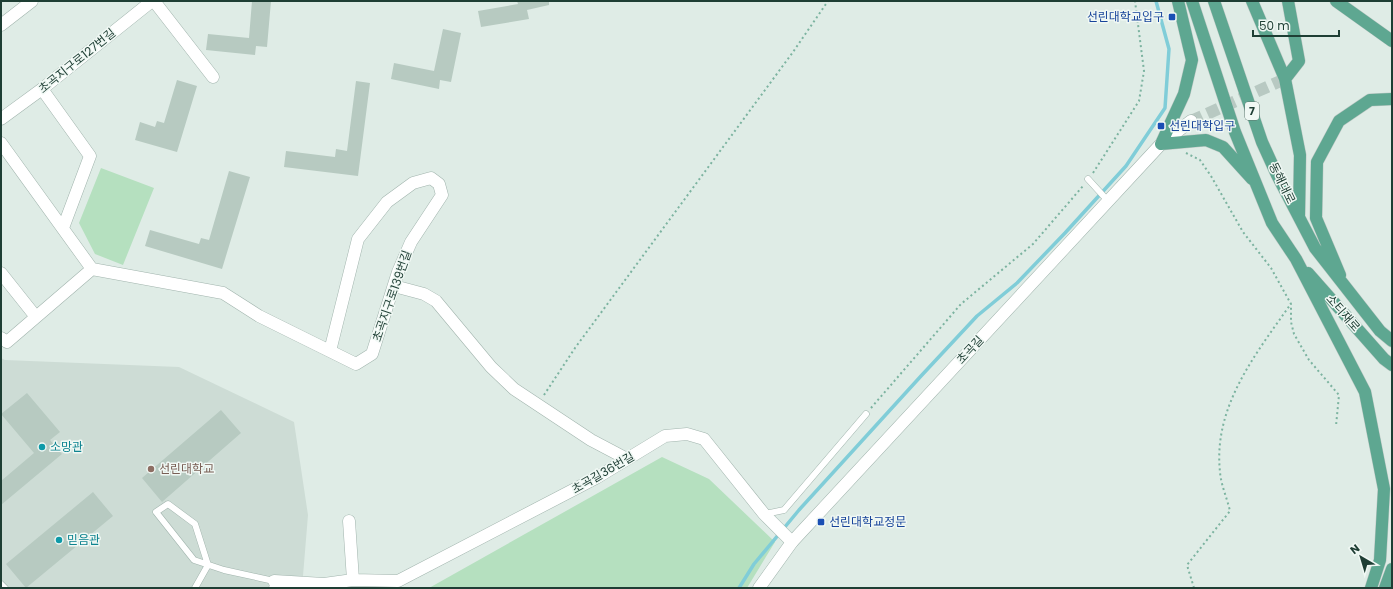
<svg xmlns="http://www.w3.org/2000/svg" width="1393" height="589" viewBox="0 0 1393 589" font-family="Poppins,'Noto Sans KR',sans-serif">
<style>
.built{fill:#cddcd5}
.green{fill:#b5e0bf}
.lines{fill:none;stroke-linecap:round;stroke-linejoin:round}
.stream{stroke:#80cdd8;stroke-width:3.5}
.building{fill:#b7cac1}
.tertiary-tunnel{stroke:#b8c9c2;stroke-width:12;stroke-dasharray:12 6;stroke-linecap:butt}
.service-casing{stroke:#a1b4ad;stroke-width:7}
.minor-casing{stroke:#a1b4ad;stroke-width:13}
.tertiary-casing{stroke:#a1b4ad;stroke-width:13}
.primary-casing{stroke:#c0c9c6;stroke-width:13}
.path{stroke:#7cb3a0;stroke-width:2;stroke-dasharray:2 3;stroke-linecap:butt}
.service{stroke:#fff;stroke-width:6}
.minor{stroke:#fff;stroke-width:12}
.tertiary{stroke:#fff;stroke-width:12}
.primary{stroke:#5ea791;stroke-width:12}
.transit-dot{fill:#1a4fb4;stroke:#f0f8f4;stroke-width:1.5}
.culture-dot{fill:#0f9aa8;stroke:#f0f8f4;stroke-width:1.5}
.education-dot{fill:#8d6e63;stroke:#f0f8f4;stroke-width:1.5}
.labels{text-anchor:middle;stroke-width:3;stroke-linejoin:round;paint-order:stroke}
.shield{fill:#f0f8f4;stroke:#5d766e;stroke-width:1}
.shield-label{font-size:11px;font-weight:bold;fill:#1e3e34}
.transit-label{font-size:12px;fill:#164399;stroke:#f0f8f4;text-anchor:start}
.street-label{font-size:12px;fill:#1e3e34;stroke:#f0f8f4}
.culture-label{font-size:12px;fill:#0d838f;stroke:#f0f8f4;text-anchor:start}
.education-label{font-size:12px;fill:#785e54;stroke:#f0f8f4;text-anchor:start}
</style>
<rect width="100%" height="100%" fill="#dfece6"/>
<path class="built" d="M1 358 5 360 179 367 294 422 308 515 302 588H1Z"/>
<path class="green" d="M101 168 154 188 123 265 95 254 79 223Z
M662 457 709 479 775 542 747 588H429Z"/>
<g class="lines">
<path class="stream" d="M739 588 754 564 799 510 921 376 977 316 1017 283 1065 233 1126 166 1165 108 1169 49 1156 1"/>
</g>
<path class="building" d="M252 1H271L267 47 256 46 255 55 206 50 208 34 249 38Z
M517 1H549V5L527 10 529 19 481 27 478 11 518 4Z
M443 29 461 33 451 82 440 80 439 89 391 79 394 63 434 71Z
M177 80 197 86 177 152 135 140 140 122 155 127 157 121 164 123Z
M356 81 370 83 358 176 284 167 286 151 335 157 336 149 347 151Z
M229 171 250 177 222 269 145 246 150 230 199 244 201 238 209 240Z
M27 393 60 432 50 440 62 454 1 505V481L34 453 1 414Z
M221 410 241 433 162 502 142 478Z
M93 492 113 516 26 588 6 564Z"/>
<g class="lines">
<path class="tertiary-tunnel" d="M1191 121 1285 79"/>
<defs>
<path id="service" d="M1088 179 1108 201
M765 514 784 510 866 414
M1 584 5 588
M195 588 208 565 195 524 168 504 156 512 194 560 224 570 274 581 272 588"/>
<path id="minor" d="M154 1 213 77
M1 25 32 1
M42 89 90 156 63 228
M1 119 42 89 152 1
M1 143 92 269 223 293 259 316 356 364 372 354 398 272 411 242 442 195 439 184 431 178 413 183 387 202 358 239 330 351
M1 273 36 317
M394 286 424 294 436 301 491 367 514 389 591 440 627 459
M1 338 7 342 92 269
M349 521 353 580
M274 581 324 584 353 580 398 581 596 478 665 436 687 434 704 439 764 514 792 542"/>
<path id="tertiary" d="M759 588 792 542 1161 144 1191 121"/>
<path id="primary" d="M1192 1 1235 132 1272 223 1296 259 1365 392 1384 489 1380 560 1371 588
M1214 1 1262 142 1277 175 1315 248 1380 331 1392 341
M1252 1 1285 79 1300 155 1299 216
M1336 1 1392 41
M1285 79 1299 61 1288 1
M1161 144 1184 94 1192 60 1178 1
M1161 144 1206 140 1223 147 1252 179
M1308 273 1384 359 1392 365
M1340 275 1316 218 1317 162 1339 121 1370 100 1392 99
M1385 588 1392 569"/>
</defs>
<use href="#service" class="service-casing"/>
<use href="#minor" class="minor-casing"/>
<use href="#tertiary" class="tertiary-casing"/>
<use href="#primary" class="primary-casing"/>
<path class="path" d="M1186 153 1200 160 1211 176 1243 232 1271 268 1291 304V322L1294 334 1309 360 1339 395 1336 426
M1093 173 1139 101 1144 71 1135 1
M544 395 575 348 793 52 828 1
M871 408 961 304 1033 244 1083 186
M1194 588 1187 565 1230 511C1227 498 1221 485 1220 472 1213 407 1255 355 1290 305"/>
<use href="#service" class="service"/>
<use href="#minor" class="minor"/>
<use href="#tertiary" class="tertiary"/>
<use href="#primary" class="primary"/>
</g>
<g class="transit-dot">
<rect x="1168" y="13" width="8" height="8" rx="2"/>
<rect x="1157" y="122" width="8" height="8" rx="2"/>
<rect x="817" y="518" width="8" height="8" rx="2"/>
</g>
<g class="culture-dot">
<circle cx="42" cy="447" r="4"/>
<circle cx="59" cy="540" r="4"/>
</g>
<circle class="education-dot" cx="151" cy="469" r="4"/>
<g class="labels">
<rect class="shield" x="1245" y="102" width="14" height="18" rx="3"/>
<g class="shield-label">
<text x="1252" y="115">7</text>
</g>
<g class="transit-label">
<text x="1164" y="21" text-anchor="end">선린대학교입구</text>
<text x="1169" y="130">선린대학입구</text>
<text x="829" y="526">선린대학교정문</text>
</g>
<g class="street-label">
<text transform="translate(77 61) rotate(-39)" y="4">초곡지구로127번길</text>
<text transform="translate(1282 183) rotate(64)" y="4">동해대로</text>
<text transform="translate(392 296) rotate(-71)" y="4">초곡지구로139번길</text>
<text transform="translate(1343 313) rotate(49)" y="4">소티재로</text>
<text transform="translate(970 350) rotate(-47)" y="4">초곡길</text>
<text transform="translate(603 473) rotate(-30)" y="4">초곡길36번길</text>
</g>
<g class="culture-label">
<text x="50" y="451">소망관</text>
<text x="67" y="544">믿음관</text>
</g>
<g class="education-label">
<text x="159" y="473">선린대학교</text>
</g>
</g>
<rect width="1393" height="589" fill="none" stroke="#1e3e34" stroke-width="4"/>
<g transform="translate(1361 557) rotate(322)" stroke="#f0f8f4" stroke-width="3" paint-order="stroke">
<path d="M0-3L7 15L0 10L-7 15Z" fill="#1e3e34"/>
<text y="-6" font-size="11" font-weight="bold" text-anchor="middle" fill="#1e3e34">N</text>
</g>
<path d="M1253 30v6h86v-6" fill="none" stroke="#1e3e34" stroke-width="2"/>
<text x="1259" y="30" font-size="12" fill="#1e3e34" stroke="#f0f8f4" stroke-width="3" paint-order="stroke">50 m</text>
</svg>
